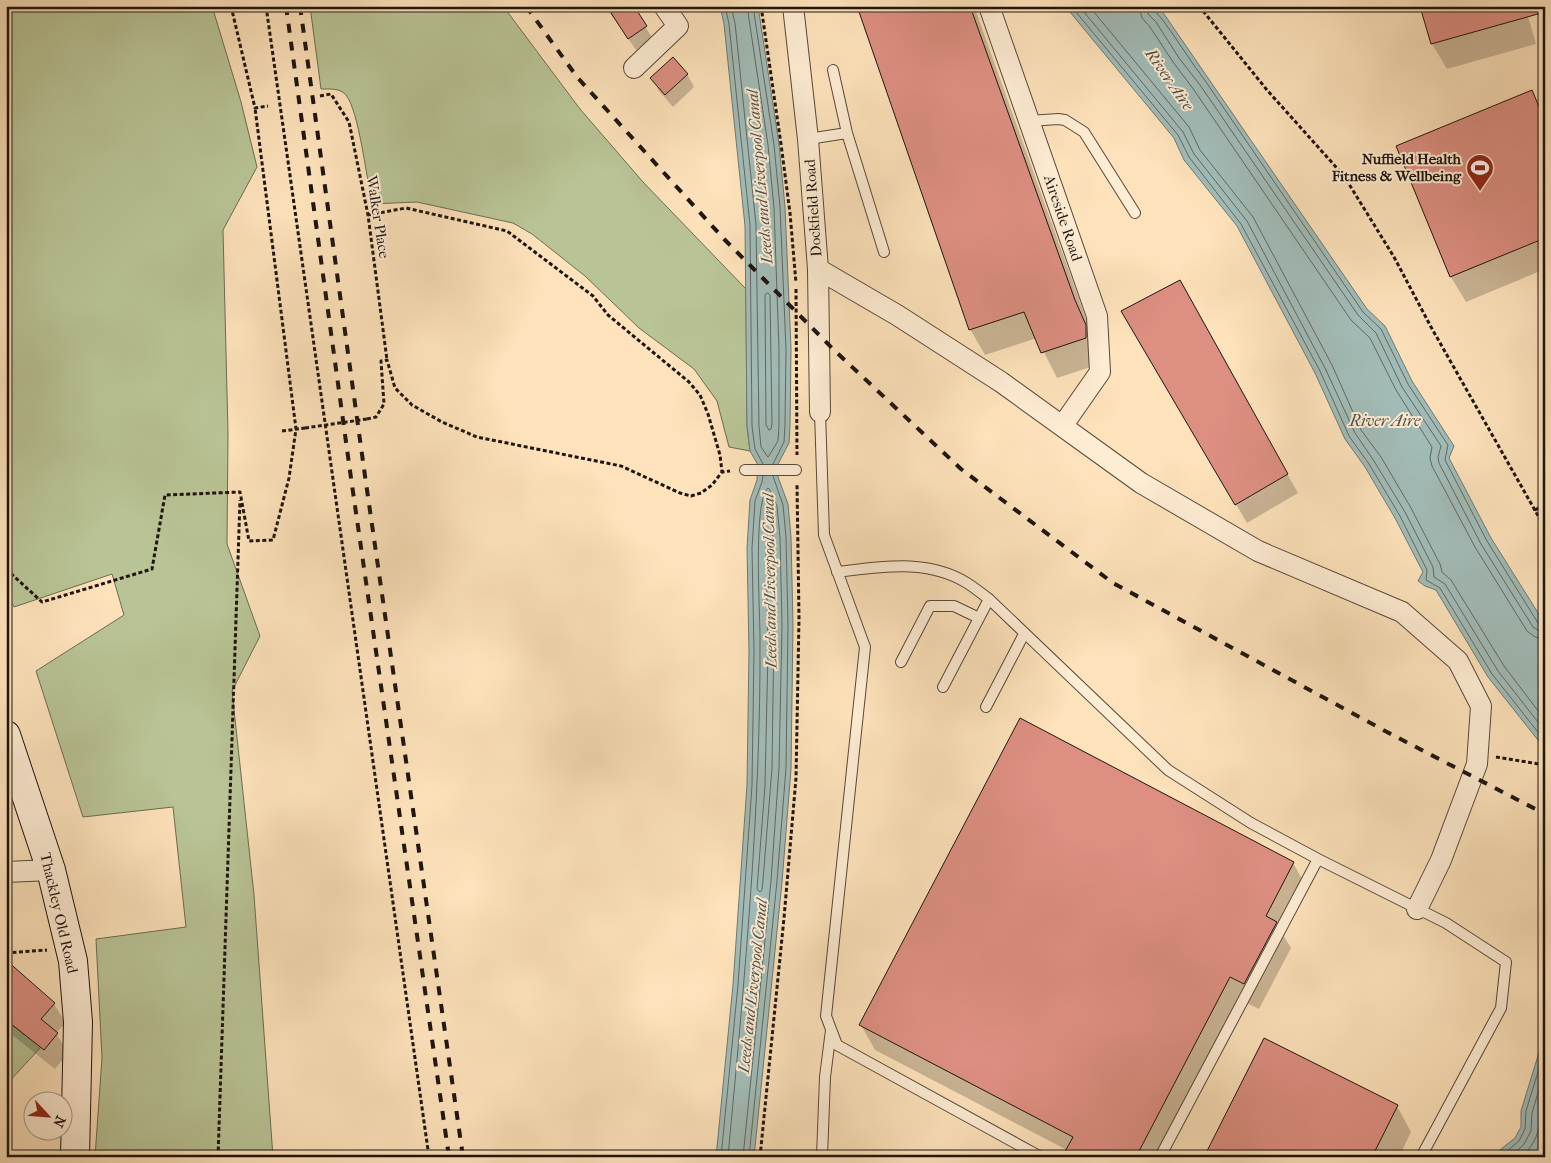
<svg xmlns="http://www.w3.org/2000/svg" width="1551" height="1163" viewBox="0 0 1551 1163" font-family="'IM FELL French Canon',serif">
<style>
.green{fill:#b9c496;stroke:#6c6c52}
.water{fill:#a2bcb8;stroke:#6e7974}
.shadow{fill:#0003}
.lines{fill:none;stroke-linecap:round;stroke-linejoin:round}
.shore{stroke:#606864;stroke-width:1}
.building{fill:#dd8f82;stroke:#1f140f}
.lane-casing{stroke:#56483a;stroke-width:12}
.street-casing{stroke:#56483a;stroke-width:22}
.secondary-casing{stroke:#1f140f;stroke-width:30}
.path{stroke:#1f140f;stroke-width:3;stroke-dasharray:4 2.5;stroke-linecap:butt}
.lane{stroke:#feecd3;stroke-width:10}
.street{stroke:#feecd3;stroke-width:20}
.secondary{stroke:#feecd3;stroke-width:28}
.rail{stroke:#1f140f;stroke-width:4;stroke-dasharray:9 9;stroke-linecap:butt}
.path-bridge{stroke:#1f140f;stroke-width:3;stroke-dasharray:4 2.5;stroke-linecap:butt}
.labels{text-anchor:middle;stroke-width:4;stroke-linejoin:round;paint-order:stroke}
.poi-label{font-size:15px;font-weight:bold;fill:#1f140f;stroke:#feecd3;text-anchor:end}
.street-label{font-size:15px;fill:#1f140f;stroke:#feecd3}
.water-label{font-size:16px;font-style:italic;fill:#4d4f4a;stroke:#feecd3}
</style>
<rect width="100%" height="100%" fill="#fde2bb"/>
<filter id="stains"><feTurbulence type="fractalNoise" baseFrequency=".004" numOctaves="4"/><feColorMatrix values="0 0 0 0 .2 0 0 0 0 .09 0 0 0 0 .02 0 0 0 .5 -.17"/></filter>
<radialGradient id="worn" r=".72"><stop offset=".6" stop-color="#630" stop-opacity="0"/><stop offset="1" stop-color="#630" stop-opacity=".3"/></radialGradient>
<path class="green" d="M6 6H212L241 102 257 167 223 230 228 433 227 544 260 636 232 691 254 895 273 1157H95L102 1058 96 939 186 927 173 807 83 817 36 671 124 615 112 574 14 607 6 591Z
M310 6H503L580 109 643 182 746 289 747 426 750 451 729 447 717 401 694 369 639 328 585 276 532 234 513 223 417 202 372 204C367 181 359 111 346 95 340 88 330 89 321 89Z
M6 1020 41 1047 6 1085Z"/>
<path class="water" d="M720 6H758L779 144 785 207 791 349 790 425 789 443 777 466 778 477 788 504 791 537 793 625 791 769 782 882 754 1157H716L733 985 747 785 749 651 747 548 750 500 757 480 758 465 750 451 747 426 745 226 724 24Z
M1065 6H1156L1164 14 1367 309 1385 326 1412 381 1454 446 1449 458 1491 538 1545 624V749L1488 677 1436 590 1425 586 1418 581 1423 572 1395 518 1365 467 1345 439 1315 373 1237 226 1184 160 1174 138Z
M1545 1033V1157H1499L1501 1149 1515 1138 1521 1127V1111Z"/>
<path class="shadow" d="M605 6H632L653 39 636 50Z
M858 6H974L1089 327 1100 364 1057 378 1037 338 985 355 970 329Z
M1525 6 1536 44 1447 69 1432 44Z
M687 74 694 87 673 107 659 91 651 78Z
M1531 91 1545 115V269L1466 302 1451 277 1397 147Z
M1190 301 1298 493 1247 523 1123 311Z
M1293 863 1308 889 1283 935 1291 948 1259 1009 1245 1002 1163 1157H1063L1067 1150 875 1050 861 1025Z
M8 963 54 1004 66 1023 56 1033 68 1053 55 1069 6 1030V964Z
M1397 1106 1411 1132 1399 1157H1205Z"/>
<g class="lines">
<path class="shore" d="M725 6 729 24 750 225 752 426 755 449 763 464
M731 6 735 23 756 225 759 426 761 447 768 457 778 441 779 425V349L774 208 768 145 747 6
M753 6 774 145 780 207 786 349 785 425 784 442 773 464
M1071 6 1178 135 1189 157 1241 224 1320 371 1349 436 1369 464 1400 516 1427 570 1426 580 1440 588 1492 674 1545 741
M1079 6 1183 132 1194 154 1247 221 1325 368 1355 433 1374 461 1405 512 1433 567 1434 577 1445 584 1498 671 1545 731
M1089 6 1189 127 1200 150 1253 217 1332 365 1361 430 1381 457 1411 508 1440 564 1442 572 1451 580 1504 666 1545 720
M1139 6 1142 18 1150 27 1173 62 1194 90 1351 320 1370 338 1396 390 1432 447 1430 458 1432 466 1475 547 1527 631 1535 637 1545 639
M1147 6 1148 14 1156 22 1179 58 1200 85 1358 315 1376 333 1402 387 1441 446 1438 457 1439 463 1481 544 1533 627 1538 630 1545 632
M1153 6C1154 12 1158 14 1162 19 1177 39 1190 61 1206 82L1363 312 1381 329 1408 384 1448 445 1445 460 1487 541 1538 623 1545 625
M768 293 770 295 772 424 771 429 769 430 766 425 765 295Z
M768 530 772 531 773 538 774 625 772 768 763 880 762 890 760 892 757 889 765 786 768 651 766 548Z
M721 1157 738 985 752 785 754 651 752 548 755 501 762 482 763 476
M728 1157C744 984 761 811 760 637 760 612 753 500 768 488L770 490 777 506 780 538 782 625 779 768 771 881 743 1157
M749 1157 777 881 786 768 788 625 786 537 783 505 773 476
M1505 1157 1506 1152 1519 1141 1525 1129 1526 1111 1545 1049
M1511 1157 1524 1144 1531 1131 1532 1113 1545 1069
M1521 1157C1543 1138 1538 1121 1545 1097"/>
</g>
<path class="building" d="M621 6H634L647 26 628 39 611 13Z
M857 6H970L1075 300 1086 325V338L1041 353 1024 312 969 330Z
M1434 6H1545V12L1431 44 1421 10Z
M673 57 688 74 665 95 650 78Z
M1532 90 1545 121V238L1450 277 1396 146Z
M1180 280 1288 474 1235 505 1121 311Z
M1020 718 1294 862 1266 916 1277 922 1244 984 1230 977 1136 1157H1062L1073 1137 859 1025Z
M6 960 55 1003 41 1019 58 1033 44 1050 6 1020Z
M1264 1038 1398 1105 1372 1157H1204Z"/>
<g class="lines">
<defs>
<path id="lane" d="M833 70 847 133 884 252
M1029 121 1058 119 1065 120 1084 132 1135 213
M808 139 847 133
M820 412 824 535 865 647 826 1016 837 1045 1039 1156
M745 470H796
M837 572C881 567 927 558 967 583 975 588 982 594 989 599L1168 770 1251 823 1318 859 1446 923 1506 962 1501 1008 1421 1157
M901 662 930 606H954L979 618
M943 687 989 599
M986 707 1024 634
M822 1157 825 1077 831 1030
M1160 1157 1318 859"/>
<path id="street" d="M793 6 808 139 818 269 820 412
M989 6 1097 316 1100 372 1063 425
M634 68 678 26 664 6
M818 269 897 315 1001 382 1141 483 1258 551 1402 612 1458 661 1481 706 1477 764 1441 860 1417 909
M6 872 51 870"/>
<path id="secondary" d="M6 735 51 870 73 961 78 1022 75 1157"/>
</defs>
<use href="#lane" class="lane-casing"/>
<use href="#street" class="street-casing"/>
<use href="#secondary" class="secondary-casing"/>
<path class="path" d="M231 6 255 108 268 106
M266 6 429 1157
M761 6 781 144 790 213 796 283
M1199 6 1267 90 1344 176 1394 257 1431 327 1545 528
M320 96 331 94 349 122 368 215 387 360
M368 215 406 208 507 231 593 296 608 315 689 382 700 395 708 414 720 455 722 472
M796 289 797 455
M367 419 376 417 384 404 381 361 387 360 395 388 412 405 442 422 477 437 621 466 680 493 691 496 701 493 712 485 722 472 730 471
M282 431 305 428
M1535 510 1545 504
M6 569 42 602 152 569 165 495 240 492 249 541 273 540 289 478 296 429 255 108
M1496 757 1545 765
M6 953 47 950
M218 1157 240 500
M760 1157 784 918 796 778 799 618 797 484"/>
<use href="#lane" class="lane"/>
<use href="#street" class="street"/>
<use href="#secondary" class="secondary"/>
<path class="rail" d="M286 6 351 478 449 1157
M300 6 365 476 463 1157
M526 6 577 77 724 239 834 350 961 469 1113 583 1387 732 1545 814"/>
<path class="path-bridge" d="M305 428 367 419"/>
</g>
<defs>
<symbol id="stadium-pin" viewBox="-11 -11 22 30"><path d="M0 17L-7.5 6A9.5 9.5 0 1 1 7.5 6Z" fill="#8f2418" stroke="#feecd3"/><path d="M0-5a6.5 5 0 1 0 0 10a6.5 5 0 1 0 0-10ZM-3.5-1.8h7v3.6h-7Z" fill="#fff"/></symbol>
</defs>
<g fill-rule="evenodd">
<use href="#stadium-pin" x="1464" y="152" width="32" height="43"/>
</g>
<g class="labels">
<g class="poi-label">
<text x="1461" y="164">Nuffield Health<tspan x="1461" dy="17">Fitness &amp; Wellbeing</tspan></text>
</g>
<g class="street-label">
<text transform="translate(813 208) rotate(-94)" y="5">Dockfield Road</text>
<text transform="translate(378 217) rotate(81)" y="5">Walker Place</text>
<text transform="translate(1063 218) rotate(71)" y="5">Aireside Road</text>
<text transform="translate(59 913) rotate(77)" y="5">Thackley Old Road</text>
</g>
<g class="water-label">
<text transform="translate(1170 79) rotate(55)" y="6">River Aire</text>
<text transform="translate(759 177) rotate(-95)" y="6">Leeds and Liverpool Canal</text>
<text x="1385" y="426">River Aire</text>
<text transform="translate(769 581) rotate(-91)" y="6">Leeds and Liverpool Canal</text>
<text transform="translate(752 986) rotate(-84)" y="6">Leeds and Liverpool Canal</text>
</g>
</g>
<rect width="1551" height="1163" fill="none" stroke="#fde2bb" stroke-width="25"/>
<rect x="8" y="8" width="1536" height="1148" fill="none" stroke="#1f140f" stroke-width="2.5"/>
<rect x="12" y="12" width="1526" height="1138" fill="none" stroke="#1f140f"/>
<g transform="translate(48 1116) rotate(116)"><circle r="24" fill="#feecd3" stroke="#a59685"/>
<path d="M0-4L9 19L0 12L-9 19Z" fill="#8f2418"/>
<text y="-8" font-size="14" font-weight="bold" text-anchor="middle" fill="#1f140f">N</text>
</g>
<rect width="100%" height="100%" filter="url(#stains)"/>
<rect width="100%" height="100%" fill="url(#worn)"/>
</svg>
